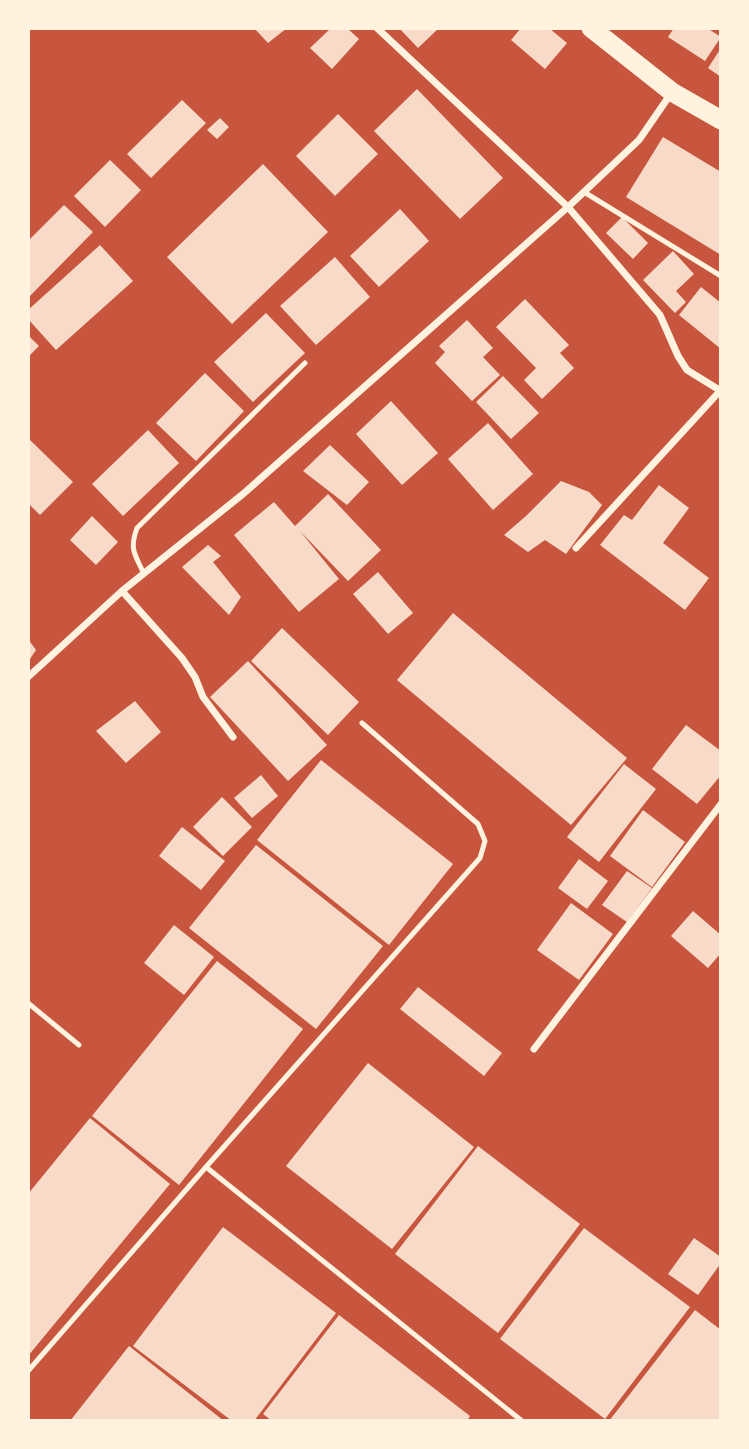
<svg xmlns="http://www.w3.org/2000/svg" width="749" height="1449" viewBox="0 0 749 1449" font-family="'Playfair Display',serif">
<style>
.building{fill:#f7dbc8}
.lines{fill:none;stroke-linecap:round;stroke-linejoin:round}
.service{stroke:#fff3e0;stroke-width:5}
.minor{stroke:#fff3e0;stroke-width:7}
.trunk{stroke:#fff3e0;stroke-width:19}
</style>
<rect width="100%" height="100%" fill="#c8553d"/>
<path class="building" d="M254 28H287L268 43Z
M331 28H347L359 39 332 69 310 48Z
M399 28H439L418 48Z
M521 28H549L567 43 545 69 511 40Z
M674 28H707L721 37 705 61 668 37Z
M721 48V77L708 68Z
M417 89 503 178 460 219 374 131Z
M182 100 206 123 151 178 127 154Z
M338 114 378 154 335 196 296 156Z
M220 118 229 127 217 139 207 130Z
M663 137 721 172V255L626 197Z
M110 160 141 190 105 227 74 196Z
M263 164 328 232 232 324 167 257Z
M64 205 93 232 28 298V241Z
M400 209 429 241 379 287 350 256Z
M622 217 648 243 633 259 606 233Z
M100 245 133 281 56 350 28 319V310Z
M673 251 694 274 676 291 686 302 675 313 643 280Z
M335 257 370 297 316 345 280 306Z
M701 287 721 303V349L679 315Z
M525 299 569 345 560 353 574 368 542 399 524 380 536 368 496 327Z
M266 313 305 353 253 402 214 362Z
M467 320 493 348 483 357 500 375 472 401 435 363 445 352 439 346Z
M28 335 39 346 28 357Z
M205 373 244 411 196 461 156 423Z
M503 376 539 413 511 439 476 402Z
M391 401 438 453 402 485 356 434Z
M488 423 533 474 493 510 448 459Z
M148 430 179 463 123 516 92 484Z
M28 438 73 482 40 515 28 503Z
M330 445 369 482 347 505 303 471Z
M561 481 589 492 602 505 566 554 545 540 528 552 504 535 526 516Z
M659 485 689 508 663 543 709 578 685 610 600 545 624 515 632 520Z
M328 494 381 550 348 581 300 531 339 579 299 612 234 535 274 502 295 526Z
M92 516 118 542 96 565 70 540Z
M208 545 221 556 213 562 241 597 229 615 182 567Z
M378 572 413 613 388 634 353 594Z
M453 613 627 758 571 825 397 680Z
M282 628 359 702 328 735 251 661Z
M28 639 36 650 28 662Z
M248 661 327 745 288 781 210 697Z
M135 701 161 732 126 763 96 731Z
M686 725 721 751V775L697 804 652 769Z
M321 760 453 864 389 945 257 840Z
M624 764 656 789 599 862 567 837Z
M261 775 278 796 252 818 234 798Z
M222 797 252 827 223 856 193 827Z
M643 810 685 842 652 887 610 856Z
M182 827 225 861 201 890 159 856Z
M256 845 383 946 316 1029 189 928Z
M579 859 608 881 587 909 558 888Z
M627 871 652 888 627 922 602 905Z
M571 903 613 934 579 980 537 950Z
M693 911 721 935V953L708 968 671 936Z
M174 925 214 957 184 995 144 963Z
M217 961 303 1029 179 1185 92 1116Z
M418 987 502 1053 484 1076 400 1009Z
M368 1063 474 1147 392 1249 286 1166Z
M90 1118 170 1184 28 1356V1194Z
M478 1146 580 1224 498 1333 395 1254Z
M223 1227 336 1313 254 1421H232L133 1346Z
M584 1228 690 1307 605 1419 500 1339Z
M694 1238 721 1257V1263L698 1295 668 1274Z
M695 1310 721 1330V1421H609Z
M339 1315 470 1416 467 1421H272L263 1414Z
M129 1346 224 1421H70Z"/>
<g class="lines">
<path class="service" d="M584 192 721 276
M144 574C135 554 129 550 137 528L305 363
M28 1003 79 1045
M206 1167 522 1421
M28 1371 206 1167 480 858 485 841 478 824 362 723"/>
<path class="minor" d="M377 28 568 207 660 315 678 356 687 370 721 391
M576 548 720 391
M122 591 182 658 195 677 203 697 233 737
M28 677 122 591 243 494 568 207 639 140 672 92
M534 1049 721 804"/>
<path class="trunk" d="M591 28 672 92 721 120"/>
</g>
<rect width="749" height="1449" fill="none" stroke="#fff3e0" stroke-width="60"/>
</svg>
